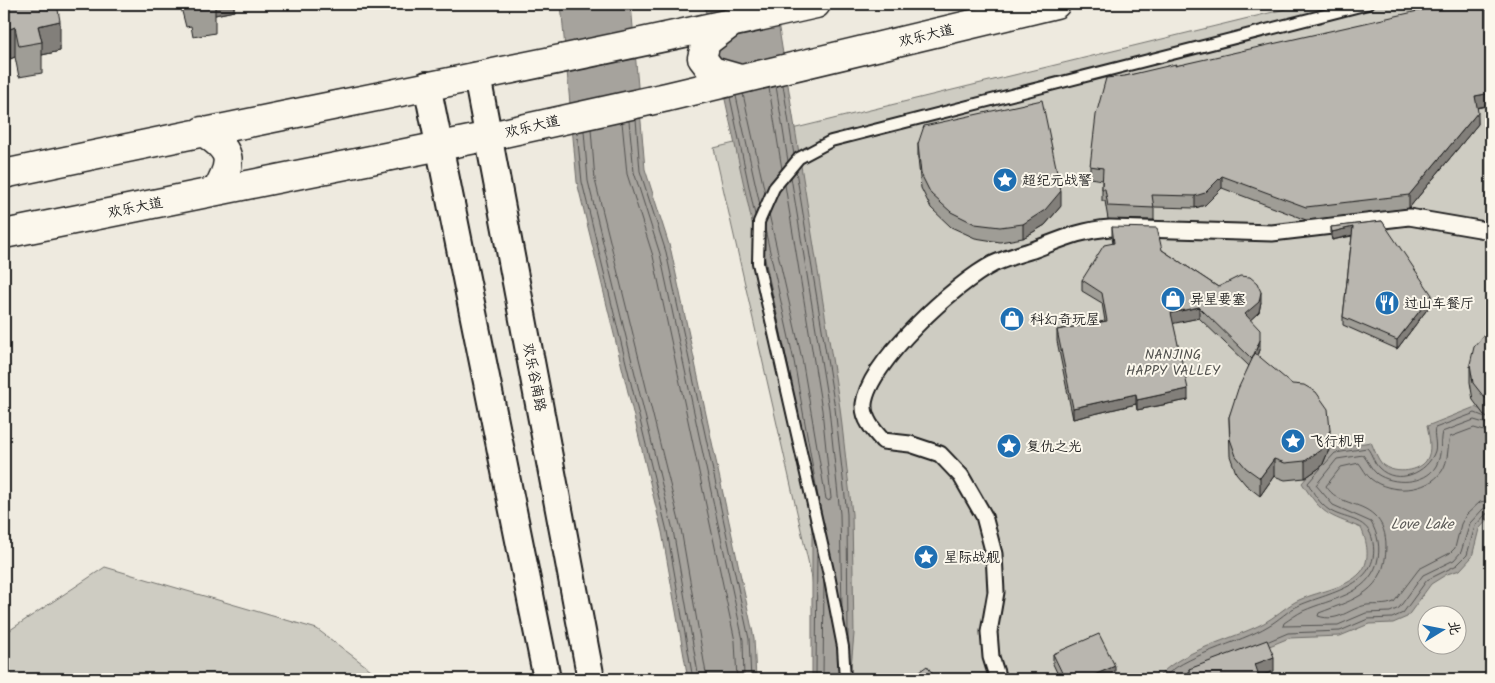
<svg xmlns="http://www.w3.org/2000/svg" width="1495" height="683" viewBox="0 0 1495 683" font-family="Kalam,'LXGW WenKai TC',sans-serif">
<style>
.green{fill:#ceccc2;stroke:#75746f;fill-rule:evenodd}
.water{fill:#a6a39d;stroke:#6f6d69}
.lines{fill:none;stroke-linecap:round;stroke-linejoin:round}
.shore{stroke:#535250;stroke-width:1}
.service-casing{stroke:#1c1c1c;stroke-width:14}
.pedestrian-casing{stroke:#1c1c1c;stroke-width:19}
.tertiary-casing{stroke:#1c1c1c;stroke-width:30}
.secondary-casing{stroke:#1c1c1c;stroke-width:31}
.service{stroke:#fbf7ec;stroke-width:10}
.pedestrian{stroke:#fbf7ec;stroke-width:15}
.tertiary{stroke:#fbf7ec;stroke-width:26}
.secondary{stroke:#fbf7ec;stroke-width:28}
.wall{fill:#9f9d96;stroke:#1c1c1c}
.shaded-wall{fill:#827f7a;stroke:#1c1c1c}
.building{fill:#b9b6af;stroke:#1c1c1c}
.labels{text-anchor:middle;stroke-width:4;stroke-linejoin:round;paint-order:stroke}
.street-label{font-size:14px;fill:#1c1c1c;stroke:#fbf7ec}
.poi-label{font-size:14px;fill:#1c1c1c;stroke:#fbf7ec;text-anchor:start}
.park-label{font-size:14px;fill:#51514e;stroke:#fbf7ec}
.water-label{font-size:15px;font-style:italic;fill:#5a5956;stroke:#fbf7ec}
</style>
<rect width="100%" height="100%" fill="#eeeadf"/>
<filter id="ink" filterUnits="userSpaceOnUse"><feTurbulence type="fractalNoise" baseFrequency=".02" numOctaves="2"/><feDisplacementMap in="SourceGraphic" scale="10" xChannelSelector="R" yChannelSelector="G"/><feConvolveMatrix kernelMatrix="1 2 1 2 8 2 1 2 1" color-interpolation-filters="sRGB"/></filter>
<g filter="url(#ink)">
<path class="green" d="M1306 4H1491V679H821L812 578 714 148ZM1428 616H1458V646H1428Z
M105 567 317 629 383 679H4V634Z"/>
<path class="water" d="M561 4H631L645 169 671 251 754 638 756 679H688L662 532 577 182Z
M704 4H775L840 408 852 514 854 634 850 679H812V529L783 363Z
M1475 407 1491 415V516L1479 529 1472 557 1460 570 1447 574 1431 584 1407 617 1393 623 1369 624 1340 636 1289 638 1189 679H1157C1177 651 1232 640 1264 623 1275 617 1284 608 1295 602 1316 591 1345 590 1361 572 1371 560 1367 541 1361 528 1327 514 1323 516 1302 483L1332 448 1371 442C1374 449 1377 458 1382 464 1392 474 1417 473 1426 461 1433 451 1429 436 1427 426Z"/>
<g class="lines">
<path class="shore" d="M783 85 794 155
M776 86 788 161
M769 88 782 169
M743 94 765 193
M736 96 760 205
M730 97 755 215
M636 119 640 171 666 252 749 639 751 679
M629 121 634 172 660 254 743 640 744 679
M622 122 627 174 653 256 735 641 737 679
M591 129 595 180 681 529 707 679
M584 131 588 181 673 530 699 679
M577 132 582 182 667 531 693 679
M796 171 835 408 847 514 848 640
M791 177 829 409 840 514 842 608
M769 214 802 359 826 499 829 501 831 498 822 410 785 185
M765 229 794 361 820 508
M764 255 792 384
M1491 425 1474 420 1442 432C1439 443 1443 453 1436 466 1425 485 1393 485 1377 474 1371 469 1368 461 1363 455L1337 459 1316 485 1333 505 1371 522C1378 535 1381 548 1377 563 1366 596 1332 598 1303 611 1297 614 1290 619 1284 623L1283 626 1338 625 1366 613 1390 612 1399 608 1423 575 1454 560 1461 552 1470 523 1483 509 1491 507
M1491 433 1474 428 1450 437C1447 448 1449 460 1442 471 1427 493 1390 494 1371 479 1366 475 1363 468 1359 463L1341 467 1326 486C1338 505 1359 501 1374 515 1383 523 1386 535 1386 546 1386 592 1355 599 1319 613L1318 616C1339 623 1349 608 1367 605 1376 604 1385 606 1394 602L1419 569 1450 553 1455 548 1461 524 1466 515 1480 502 1491 500
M1324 465 1335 453 1367 448C1372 453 1373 462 1379 468 1397 486 1428 473 1435 451 1437 443 1433 435 1435 428L1475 413 1490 419
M1269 641 1288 633 1340 631 1368 619 1392 618 1403 613 1427 580 1457 565 1467 555 1475 526 1486 514 1491 513
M816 679 817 552
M823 679 824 581
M1163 679C1180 656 1241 643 1268 626 1279 620 1288 610 1300 605 1330 592 1384 585 1372 538 1366 517 1344 520 1329 510 1320 504 1313 493 1308 483L1321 468"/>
<defs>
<path id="service" d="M845 679 843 647 829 575 758 263 759 222 774 188 799 158 831 141 1368 4"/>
<path id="pedestrian" d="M998 679 991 657 989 632 996 592 994 554 984 516 961 476 940 454 910 444 883 441C874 431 863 419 864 404 868 363 957 282 993 264 1006 258 1020 254 1033 250 1060 240 1080 230 1110 228L1272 233 1409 217 1491 231"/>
<path id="tertiary" d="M477 76 591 679
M427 85 547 679"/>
<path id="secondary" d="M730 24 706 42 702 58 712 71 740 79
M202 131C232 151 234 159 217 190
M4 174C274 116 546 65 816 4
M4 234 490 136 667 97 1056 4"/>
</defs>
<use href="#service" class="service-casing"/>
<use href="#pedestrian" class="pedestrian-casing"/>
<use href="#tertiary" class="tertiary-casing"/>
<use href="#secondary" class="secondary-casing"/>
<use href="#service" class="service"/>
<use href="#pedestrian" class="pedestrian"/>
<use href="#tertiary" class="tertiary"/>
<use href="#secondary" class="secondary"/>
</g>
<path class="wall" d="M4 4H57L60 51 42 55V73L19 77 15 57 10 59 5 35V12Z
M180 4H234V11L215 15V33L193 37 191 26 186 27Z
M1491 4V105L1477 108 1478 124 1409 208 1306 220 1222 188 1205 205 1195 208 1154 207V220L1108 219 1105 201H1102V180L1090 178V166L1125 76Z
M918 144 1061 206 1045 225 1023 238 1000 242 975 238 951 227 931 208 921 188 918 158Z
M1382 221 1432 303 1397 349 1343 325V317L1352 236 1332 240 1331 236V227Z
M1112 227 1162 250 1218 287 1261 302 1259 312 1250 320 1260 350 1258 356 1330 447 1322 466 1305 478 1285 480 1274 476 1260 496 1246 485 1236 473 1230 456 1229 417 1249 366 1199 318 1173 323 1188 400 1137 410 1136 404 1073 419 1057 341V330L1105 321 1102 303 1082 291V280L1113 244 1112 237Z
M1491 331V419L1484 415 1473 400 1470 382V364Z
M1053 654 1115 675 1106 679H1060L1053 664Z
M1189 669 1274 671 1259 676 1260 679H1189Z"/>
<path class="shaded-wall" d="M215 4H234V11L215 15Z
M60 21V51L42 55V42L38 26Z
M15 27V57L10 59V29Z
M1491 93V105L1475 108V96Z
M1478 112V124L1409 208V195Z
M1222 176V188L1205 205 1195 208V196Z
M1061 191V206L1045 225 1023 238V224Z
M1353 227V235L1332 240V232Z
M1261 292V302L1259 312 1245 325V314Z
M1432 295V303L1397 349V340Z
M1199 307V318L1171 324V313Z
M1260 340V350L1252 370V360Z
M1188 389V400L1137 410V400Z
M1136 394V404L1073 419V408Z
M1330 430V447L1322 466 1305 478V461Z
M1274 459V476L1260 496V478Z
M1274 657V671L1255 678V664Z
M1115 666V675L1106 679H1085Z"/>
<path class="building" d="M9 4H57L60 21 38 26 42 42 19 46 15 27 10 29 5 5 10 4Z
M192 4H209L193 7Z
M1449 4H1491V93L1475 96 1478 112 1409 195 1306 207 1222 176 1205 193 1195 196 1152 195 1154 208 1108 206 1105 189H1102L1103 168 1090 166 1096 115 1106 78 1125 76 1176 64 1175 66Z
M1042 100 1061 191 1045 210 1023 224 1000 227 975 224 951 212 931 194 921 174 918 144 924 126Z
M1382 221 1432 295 1397 340 1343 317 1353 227 1332 232 1331 227Z
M1112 227 1157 228 1162 250 1218 287 1240 276 1250 277 1257 283 1261 292 1259 302 1245 314 1260 330V340L1252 359 1199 307 1171 313 1188 389 1137 400 1136 394 1073 408 1057 330 1107 321 1102 293 1082 280 1104 245 1114 243Z
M1491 331V401L1484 397 1473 383 1470 364 1474 347 1486 333Z
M1255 353 1292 384 1304 385 1316 392 1328 409 1330 430 1322 449 1305 461 1285 463 1274 459 1260 478 1246 468 1236 456 1230 439 1229 417 1238 389Z
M1099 634 1115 666 1085 679H1065L1053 654Z
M1267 640 1274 657 1255 664 1260 679H1193L1189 669Z
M927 666 936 679H909Z"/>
</g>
<defs>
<symbol id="sight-disc" viewBox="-11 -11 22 22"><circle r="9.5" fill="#1f6fb2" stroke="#fbf7ec"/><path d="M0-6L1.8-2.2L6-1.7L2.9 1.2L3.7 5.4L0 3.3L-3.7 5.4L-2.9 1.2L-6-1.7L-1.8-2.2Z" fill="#fff"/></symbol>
<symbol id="shop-disc" viewBox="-11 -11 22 22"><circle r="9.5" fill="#1f6fb2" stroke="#fbf7ec"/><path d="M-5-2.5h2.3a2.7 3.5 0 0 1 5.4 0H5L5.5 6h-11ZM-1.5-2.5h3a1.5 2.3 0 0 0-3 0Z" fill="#fff"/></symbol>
<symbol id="restaurant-disc" viewBox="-11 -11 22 22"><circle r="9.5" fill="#1f6fb2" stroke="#fbf7ec"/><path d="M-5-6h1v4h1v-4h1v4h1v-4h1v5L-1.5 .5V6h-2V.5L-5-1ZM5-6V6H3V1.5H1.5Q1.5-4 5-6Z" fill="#fff"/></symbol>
</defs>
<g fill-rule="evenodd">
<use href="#sight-disc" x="991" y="166" width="28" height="28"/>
<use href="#shop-disc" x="1159" y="285" width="28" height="28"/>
<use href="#restaurant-disc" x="1373" y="289" width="28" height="28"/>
<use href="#shop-disc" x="998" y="305" width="28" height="28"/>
<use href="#sight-disc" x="1279" y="427" width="28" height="28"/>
<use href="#sight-disc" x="995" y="432" width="28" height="28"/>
<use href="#sight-disc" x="912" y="543" width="28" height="28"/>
</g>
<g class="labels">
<g class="street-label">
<text transform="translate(926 35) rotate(-13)" y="5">欢乐大道</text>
<text transform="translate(532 126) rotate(-13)" y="5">欢乐大道</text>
<text transform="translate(135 207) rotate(-11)" y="5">欢乐大道</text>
<text transform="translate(535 377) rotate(79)" y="5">欢乐谷南路</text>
</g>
<g class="poi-label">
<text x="1022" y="185">超纪元战警</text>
<text x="1190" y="304">异星要塞</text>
<text x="1404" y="308">过山车餐厅</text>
<text x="1030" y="324">科幻奇玩屋</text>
<text x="1310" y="446">飞行机甲</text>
<text x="1026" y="451">复仇之光</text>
<text x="944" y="562">星际战舰</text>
</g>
<g class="park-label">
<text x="1173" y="359">NANJING<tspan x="1173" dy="16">HAPPY VALLEY</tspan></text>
</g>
<g class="water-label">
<text x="1422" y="529">Love Lake</text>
</g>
</g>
<rect width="1495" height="683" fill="none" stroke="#fbf7ec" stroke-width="20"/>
<rect x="10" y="10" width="1475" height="663" fill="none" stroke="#1c1c1c" stroke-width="2" filter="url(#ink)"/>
<g transform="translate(1442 630) rotate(80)"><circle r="24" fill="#fbf7ec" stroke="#a29f99"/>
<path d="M0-4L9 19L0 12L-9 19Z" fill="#1f6fb2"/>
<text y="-8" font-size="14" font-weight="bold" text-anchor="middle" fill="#1c1c1c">北</text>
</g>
</svg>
